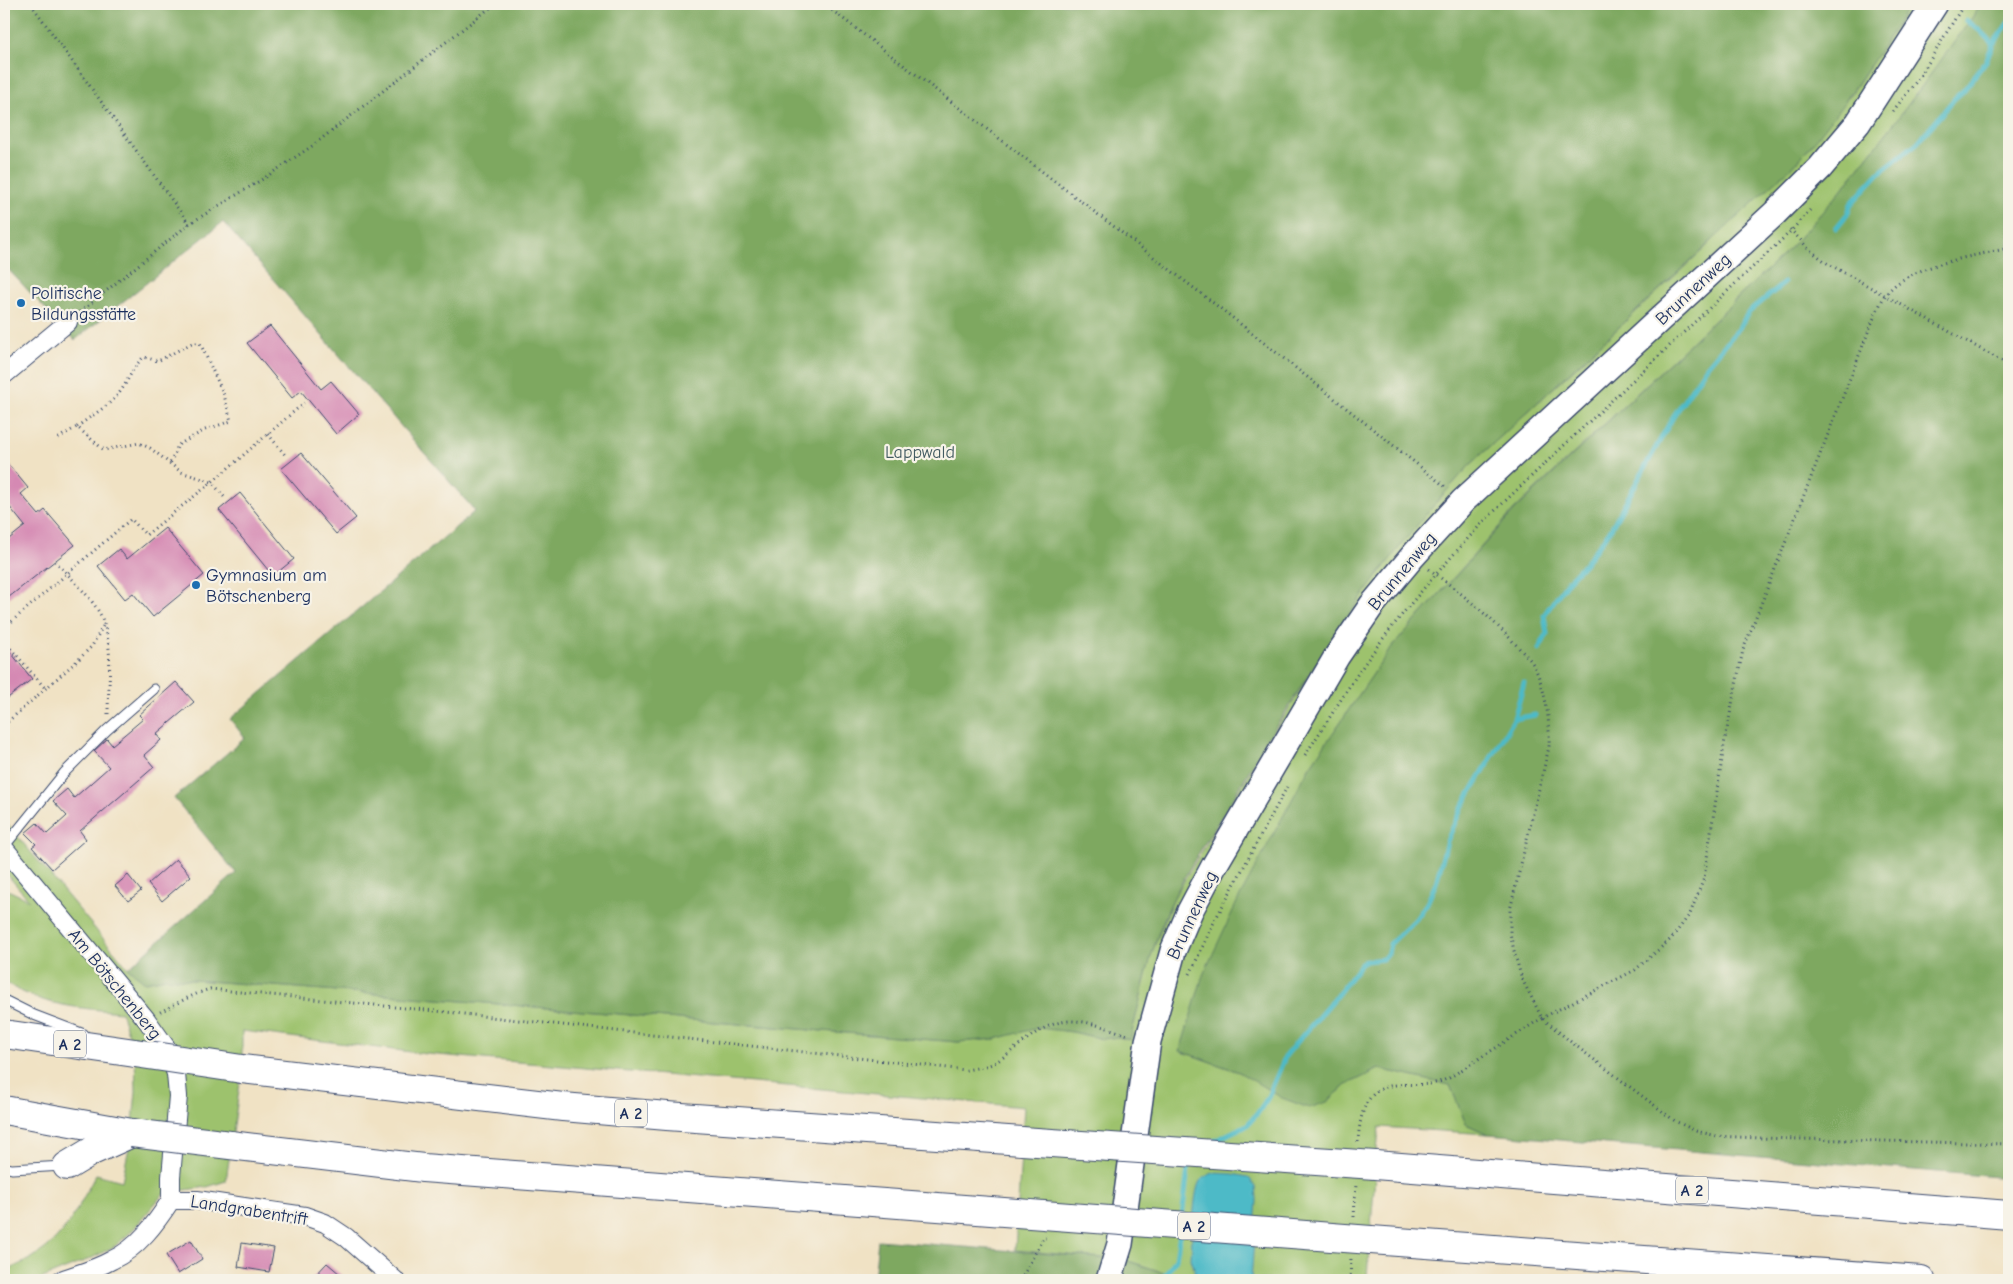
<svg xmlns="http://www.w3.org/2000/svg" width="2013" height="1284" viewBox="0 0 2013 1284" font-family="'Comic Neue',sans-serif">
<style>
.green{fill:#9dc26d;stroke:#5c7866}
.forest{fill:#7ea860;stroke:#4c6c5f}
.water{fill:#4dbac7;stroke:#347492}
.lines{fill:none;stroke-linecap:round;stroke-linejoin:round}
.stream{stroke:#4dbac7;stroke-width:5}
.building{fill:#d589b3}
.lane-casing{stroke:#3b4a6d;stroke-width:11}
.street-casing{stroke:#3b4a6d;stroke-width:20}
.secondary-casing{stroke:#3b4a6d;stroke-width:28}
.highway-casing{stroke:#3b4a6d;stroke-width:30}
.path{stroke:#3b4a6d;stroke-width:3;stroke-dasharray:1 4;stroke-linecap:butt}
.lane{stroke:#fff;stroke-width:9}
.street{stroke:#fff;stroke-width:18}
.secondary{stroke:#fff;stroke-width:25}
.highway{stroke:#fff;stroke-width:28}
.highway-bridge-casing{stroke:#3b4a6d;stroke-width:30;stroke-linecap:butt}
.highway-bridge{stroke:#fff;stroke-width:28}
.poi-dot{fill:#1f6fb2;stroke:#f7f3e8;stroke-width:2}
.labels{text-anchor:middle;stroke-width:4.5;stroke-linejoin:round;paint-order:stroke}
.shield{fill:#f7f3e8;stroke:#5d6a87;stroke-width:1}
.shield-label{font-size:16px;font-weight:bold;fill:#1b2f5e}
.street-label{font-size:18px;fill:#1b2f5e;stroke:#f7f3e8}
.poi-label{font-size:18px;fill:#1b2f5e;stroke:#f7f3e8;text-anchor:start}
.park-label{font-size:18px;fill:#425b62;stroke:#f7f3e8}
</style>
<rect width="100%" height="100%" fill="#f7f3e8"/>
<filter id="ink" filterUnits="userSpaceOnUse"><feTurbulence type="fractalNoise" baseFrequency=".02" numOctaves="2"/><feDisplacementMap in="SourceGraphic" scale="10" xChannelSelector="R" yChannelSelector="G"/><feConvolveMatrix kernelMatrix="1 2 1 2 8 2 1 2 1" color-interpolation-filters="sRGB"/></filter>
<filter id="wash" filterUnits="userSpaceOnUse"><feTurbulence type="fractalNoise" baseFrequency=".0096" numOctaves="4" result="noise"/><feDisplacementMap in="SourceGraphic" scale="20" xChannelSelector="R" yChannelSelector="G"/><feGaussianBlur stdDeviation="1.12" result="paint"/><feColorMatrix in="noise" values="0 0 0 0 0 0 0 0 0 0 0 0 0 0 0 0 0 1.4 0 .05"/><feComposite in="paint" operator="in"/></filter>
<g filter="url(#wash)">
<rect width="100%" height="100%" fill="#f0e2c4"/>
<path class="green" d="M1910 4H1982C1920 89 1859 175 1787 251L1514 510 1391 648 1309 768 1180 1051 1239 1072 1260 1083 1327 1102 1346 1085 1379 1069 1450 1085 1466 1124 1488 1134 1379 1127 1367 1276 1364 1280H1179L1156 1270 1125 1260 1015 1250 1024 1107 427 1054 242 1031V1069L226 1181 207 1187 164 1193 131 1232 115 1246 92 1258 38 1280H4V1271C60 1249 69 1225 96 1174L122 1181 132 1133 136 1091 135 1053 121 1012C80 1008 38 1006 4 981V890L10 891 29 900 4 871V820L128 968 145 982 166 978C430 997 694 1021 958 1042L995 1039 1038 1027 1073 1032 1103 1039 1118 1037 1130 1040 1151 955 1173 899 1331 639 1361 596 1420 520 1469 466 1706 247 1850 96Z"/>
<path class="forest" d="M4 4H1910C1876 58 1841 111 1799 160L1469 466C1374 568 1303 679 1233 798 1208 840 1178 881 1161 927 1147 963 1140 1002 1130 1040L1118 1037 1103 1039 1073 1032 1038 1028 995 1039 958 1042C694 1021 430 997 166 978L145 982 128 968 236 873 174 798 245 738 230 719 475 511 223 222 75 340 4 265Z
M1982 4H2009V1178L1488 1134 1466 1124 1450 1085 1379 1069 1346 1085 1327 1102 1309 1108 1282 1098 1239 1072 1180 1051 1203 975 1238 900 1309 768 1391 648 1514 511 1787 251C1859 175 1920 89 1982 4Z
M878 1240 1125 1260 1156 1270 1179 1280H874Z
M1367 1276 1436 1280H1364Z"/>
<path class="water" d="M1213 1173 1233 1174 1248 1177 1256 1186 1257 1200 1251 1280H1214L1196 1274 1191 1259C1192 1243 1193 1192 1200 1181 1203 1177 1209 1175 1213 1173Z"/>
<g class="lines">
<path class="stream" d="M1993 44 2009 22
M1836 228 1848 213 1851 204 1867 186 1880 172 1917 143 1955 98 1963 91 1986 61 1993 44 1979 30 1966 20
M1539 649 1547 634 1544 615 1568 581 1585 563 1609 532 1673 417 1707 366 1739 328 1748 313 1784 283
M1514 719 1535 715
M1210 1143 1247 1125 1257 1114 1267 1099 1286 1055 1334 999 1361 964 1366 961 1383 959 1388 953 1390 944 1416 919 1427 903 1436 883 1447 841 1461 809 1514 719 1524 683
M1182 1217 1189 1161
M1162 1280 1176 1259 1180 1233"/>
</g>
<g id="blocks">
<path class="building" d="M270 326 321 389 331 381 359 414 336 434 301 391 292 398 247 343Z
M301 453 356 518 336 534 281 469Z
M4 459 28 488 21 494 39 515 45 510 75 545 4 601V543L25 526 4 500Z
M240 493 294 559 273 576 219 510Z
M165 528 204 575 153 617 133 593 125 599 98 566 119 549 127 559Z
M4 644 32 679 4 701Z
M176 682 194 702 156 734 161 740 144 755 154 767 80 831 86 839 52 869 32 847 36 844 25 833 37 823 47 834 67 816 53 801 67 789 74 798 109 767 94 751 107 739 112 745 143 719 139 715Z
M176 859 191 876 162 901 148 884Z
M128 875 141 891 128 901 115 886Z
M191 1240 202 1259 178 1274 166 1255Z
M242 1243 274 1248 269 1272 238 1267Z
M327 1263 347 1280H311Z"/>
</g>
</g>
<g filter="url(#ink)">
<use href="#blocks" fill-opacity="0" stroke="#3b4a6d" stroke-width="1"/>
<g class="lines">
<defs>
<path id="lane" d="M4 847 64 773 107 730 154 689
M4 1000 34 1015 84 1034
M4 1167 12 1169 63 1166"/>
<path id="street" d="M4 375 68 322
M4 848 146 1019 168 1050 176 1074 178 1096 171 1177V1200
M171 1200H197L305 1216 325 1223 346 1237 395 1280
M61 1280C78 1274 96 1269 112 1260 138 1248 156 1223 171 1200"/>
<path id="secondary" d="M1109 1280 1120 1244 1148 1041 1173 951 1190 911 1214 866 1337 656 1372 605 1413 556 1463 501 1775 213 1820 168 1858 123 1935 4"/>
<path id="highway" d="M4 1034 135 1053
M242 1069 563 1107 667 1116 1022 1141
M4 1110 132 1133
M230 1145 423 1168 1017 1213
M1375 1165 2009 1215
M67 1166 92 1151 132 1133
M1371 1240 1921 1280"/>
</defs>
<use href="#lane" class="lane-casing"/>
<use href="#street" class="street-casing"/>
<use href="#secondary" class="secondary-casing"/>
<use href="#highway" class="highway-casing"/>
<path class="path" d="M31 4 189 224
M824 4 1229 315 1447 488
M1893 111 1919 78 1964 4
M1790 229 1810 250 1827 263 2009 365
M80 312 189 224 266 177 312 146 495 4
M77 427C89 417 111 405 120 392 129 380 132 367 144 357L158 361 192 343H200L224 395 231 421 205 430 178 445 170 464
M268 434 286 456
M58 438 77 427 104 450 139 443 150 448 181 472 212 482 225 498
M55 561C68 575 92 598 100 614 115 645 108 681 108 714
M1429 569C1461 593 1491 617 1518 647 1523 653 1532 660 1535 668 1546 692 1550 720 1549 747L1510 910V933L1515 955 1522 979 1542 1018 1571 1042 1675 1121 1696 1131 1717 1136 1759 1138 2009 1144
M4 628 131 519 146 535 212 482 304 403
M4 641 45 688
M4 725 77 661 92 646 103 626
M1305 755C1324 727 1342 697 1361 669 1397 617 1440 569 1483 522L1791 231 1810 210
M1190 974 1215 920 1287 787
M160 1012C176 1004 193 994 210 989L446 1012 966 1070C976 1068 987 1067 996 1062 1019 1048 1039 1023 1069 1021 1089 1020 1111 1030 1129 1035
M1358 1142C1360 1116 1364 1088 1396 1085 1418 1083 1428 1088 1449 1078L1542 1018 1635 970 1671 939 1690 914 1704 878 1725 739 1743 650 1873 320C1877 312 1880 303 1885 296 1905 265 1976 256 2009 248
M1354 1217 1356 1184
M1021 1280 1043 1238H1046
M1350 1280 1351 1258"/>
<use href="#lane" class="lane"/>
<use href="#street" class="street"/>
<use href="#secondary" class="secondary"/>
<use href="#highway" class="highway"/>
<defs>
<path id="highway-bridge" d="M135 1053 242 1069
M132 1133 230 1145
M1022 1141 1375 1165
M1017 1213 1371 1240"/>
</defs>
<use href="#highway-bridge" class="highway-bridge-casing"/>
<use href="#highway-bridge" class="highway-bridge"/>
</g>
</g>
<g class="poi-dot">
<circle cx="21" cy="303" r="5"/>
<circle cx="196" cy="585" r="5"/>
</g>
<g class="labels">
<g class="shield">
<rect x="54" y="1030.5" width="32" height="27" rx="4"/>
<rect x="615" y="1099.5" width="32" height="27" rx="4"/>
<rect x="1676" y="1176.5" width="32" height="27" rx="4"/>
<rect x="1178" y="1212.5" width="32" height="27" rx="4"/>
</g>
<g class="shield-label">
<text x="70" y="1050">A 2</text>
<text x="631" y="1119">A 2</text>
<text x="1692" y="1196">A 2</text>
<text x="1194" y="1232">A 2</text>
</g>
<g class="street-label">
<text transform="translate(1693 289) rotate(-43)" y="6">Brunnenweg</text>
<text transform="translate(1402 571) rotate(-50)" y="6">Brunnenweg</text>
<text transform="translate(1192 915) rotate(-65)" y="6">Brunnenweg</text>
<text transform="translate(115 984) rotate(51)" y="6">Am Bötschenberg</text>
<text transform="translate(249 1210) rotate(9)" y="6">Landgrabentrift</text>
</g>
<g class="poi-label">
<text x="31" y="299">Politische<tspan x="31" dy="21">Bildungsstätte</tspan></text>
<text x="206" y="581">Gymnasium am<tspan x="206" dy="21">Bötschenberg</tspan></text>
</g>
<g class="park-label">
<text x="920" y="458">Lappwald</text>
</g>
</g>
<rect width="2013" height="1284" fill="none" stroke="#f7f3e8" stroke-width="20"/>
</svg>
